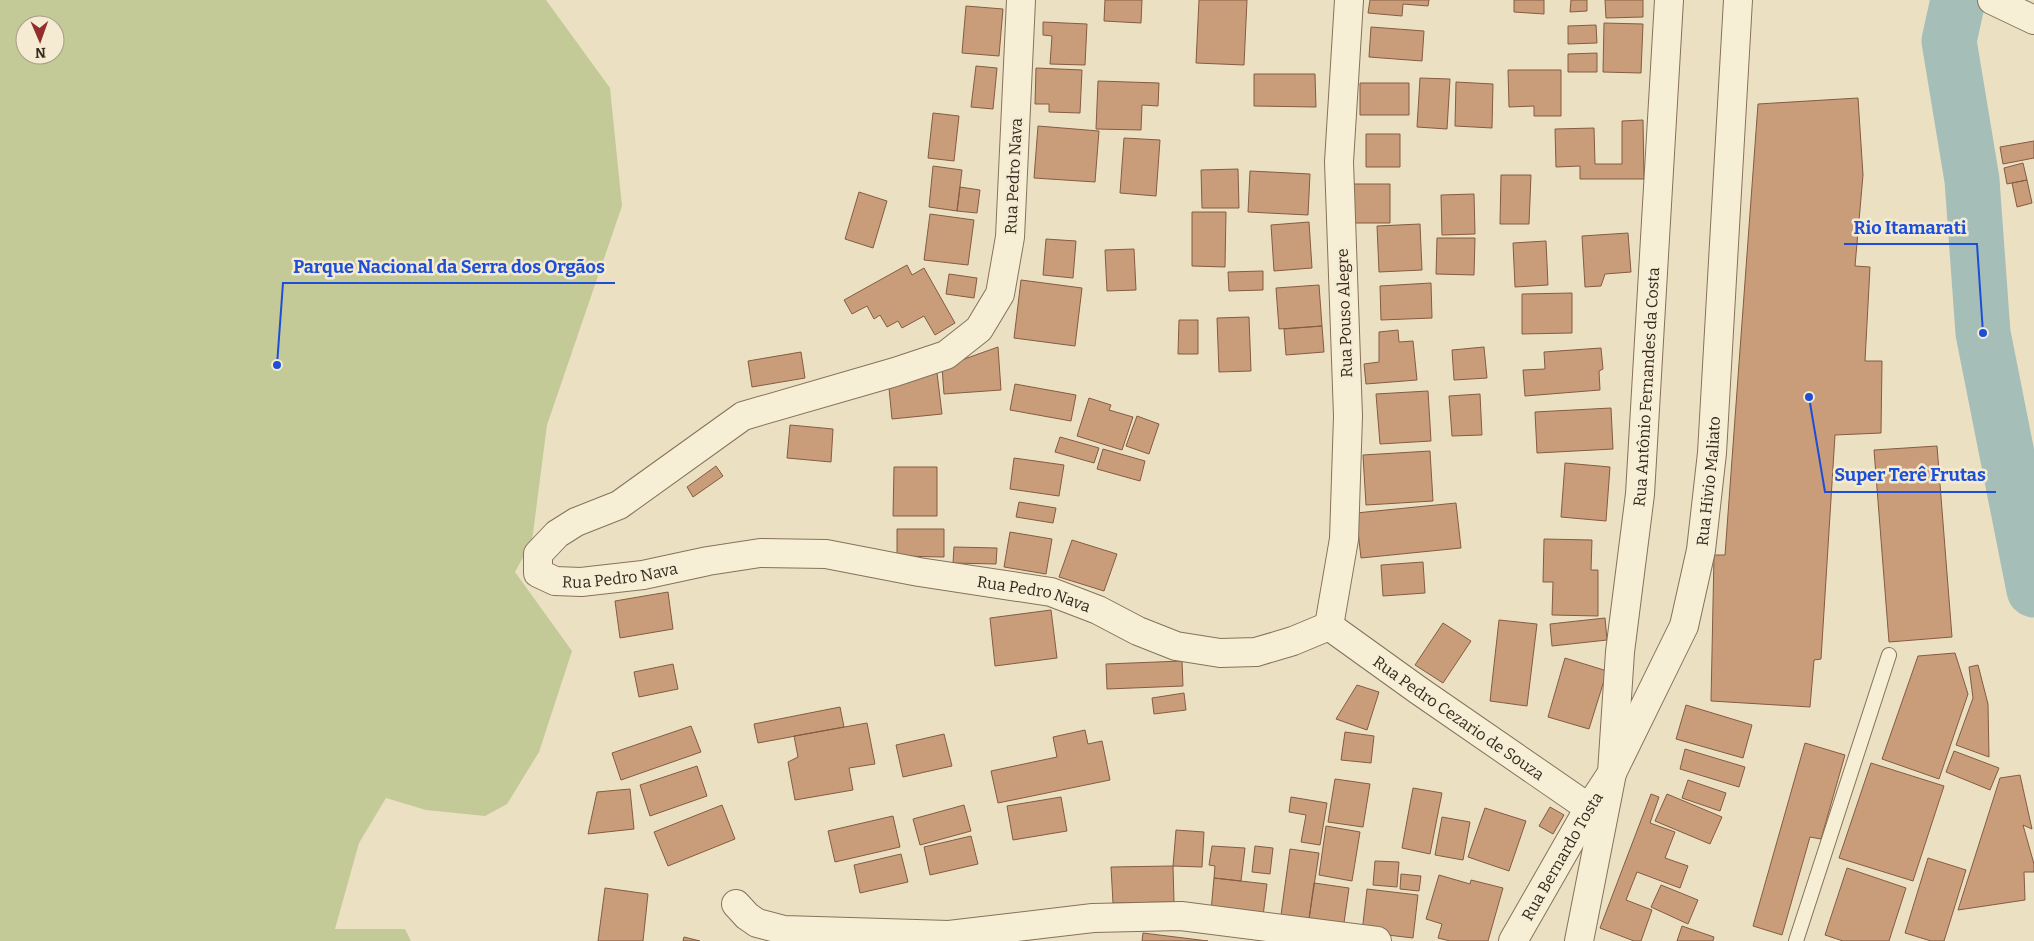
<svg xmlns="http://www.w3.org/2000/svg" width="2034" height="941" viewBox="0 0 2034 941" font-family="Bitter,serif">
<style>
.green{fill:#c3ca97;fill-rule:evenodd}
.lines{fill:none;stroke-linecap:round;stroke-linejoin:round}
.river{stroke:#a5bfb8;stroke-width:55}
.building{fill:#c99c7a;stroke:#845c41}
.service-casing{stroke:#85725a;stroke-width:16}
.minor-casing{stroke:#85725a;stroke-width:30}
.tertiary-casing{stroke:#85725a;stroke-width:30}
.service{stroke:#f7eed6;stroke-width:14}
.minor{stroke:#f7eed6;stroke-width:28}
.tertiary{stroke:#f7eed6;stroke-width:28}
.labels{text-anchor:middle;stroke-width:5;stroke-linejoin:round;paint-order:stroke}
.street-label{font-size:16px;fill:#362a1e;stroke:#f4ebd2}
.leader{fill:none;stroke:#1d4ed8;stroke-width:2}
.callout-dot{fill:#1d4ed8;stroke:#f4ebd2;stroke-width:2}
.callout-label{font-size:18px;text-anchor:middle;font-weight:bold;fill:#1d4ed8;stroke:#f4ebd2;stroke-width:5;stroke-linejoin:round;paint-order:stroke}
</style>
<rect width="100%" height="100%" fill="#ece0c3"/>
<path class="green" d="M0 0H546L610 88 622 206 547 425 532 541 515 572 572 651 539 752 507 804 485 816 426 810 386 798 359 843 335 929H405L411 941H0ZM25 25H55V55H25Z"/>
<g class="lines">
<path class="river" d="M1958 0 1949 41 1972 180 1983 333 2034 590"/>
</g>
<path class="building" d="M1105 0H1142L1141 23 1104 21Z
M1199 0H1247L1244 65 1196 63Z
M1370 0H1429L1428 6 1403 4 1402 16 1368 13Z
M1514 0H1544V14L1514 12Z
M1571 0H1587V11L1570 12Z
M1605 0H1643V17L1606 18Z
M966 6 1003 9 999 56 962 53Z
M1043 22 1087 24 1085 65 1050 64 1052 36 1043 35Z
M1604 23 1643 24 1641 73 1603 72Z
M1596 25 1597 43 1568 44V26Z
M1371 27 1424 31 1422 61 1369 57Z
M1597 53V72H1568V54Z
M976 66 997 68 993 109 971 107Z
M1036 68 1082 70 1080 113 1049 112V104H1035Z
M1508 70H1561V116H1534V106L1509 107Z
M1254 74H1315L1316 107 1254 106Z
M1420 78 1450 79 1447 129 1417 127Z
M1098 81 1159 83 1158 106 1142 105 1141 130 1096 129Z
M1456 82 1493 84 1492 128 1455 126Z
M1360 83H1409V115H1360Z
M1858 98 1863 175 1855 266 1870 267 1865 361H1882L1881 433 1835 435 1821 659 1814 660 1810 707 1711 701 1714 555H1725L1758 104Z
M933 113 959 116 954 161 928 158Z
M1643 120 1644 179H1580V166L1556 167 1555 129 1594 128 1595 164H1622V121Z
M1038 126 1099 131 1095 182 1034 178Z
M1366 134H1400V167H1366Z
M1124 138 1160 140 1156 196 1120 193Z
M2034 141V158L2003 164 2000 147Z
M2023 163 2027 180 2007 184 2004 168Z
M933 166 962 170 957 211 929 207Z
M1238 169 1239 208H1202L1201 170Z
M1250 171 1310 174 1308 215 1248 212Z
M1501 175H1531L1529 224H1500Z
M2027 180 2032 203 2017 207 2012 183Z
M1350 184H1390V223H1350Z
M960 187 980 190 977 213 957 211Z
M859 192 887 201 873 248 845 239Z
M1474 194 1475 234 1442 235 1441 195Z
M1192 212H1226L1225 267 1192 266Z
M930 214 974 220 968 265 924 260Z
M1309 222 1312 268 1274 271 1271 225Z
M1420 224 1422 270 1379 272 1377 226Z
M1628 233 1631 272 1605 274 1601 286 1585 287 1582 236Z
M1437 238H1475L1474 275 1436 274Z
M1046 239 1076 241 1073 278 1043 275Z
M1546 241 1548 285 1515 287 1513 243Z
M1134 249 1136 290 1107 291 1105 250Z
M907 265 912 275 924 268 955 323 935 335 924 316 902 328 898 321 887 327 880 315 874 319 867 306 852 314 844 300Z
M1263 271V290L1229 291 1228 272Z
M949 274 977 278 974 298 946 294Z
M1021 280 1082 288 1075 346 1014 338Z
M1431 283 1432 318 1381 320 1380 286Z
M1319 285 1322 326 1279 329 1276 288Z
M1572 293V333L1522 334V294Z
M1249 317 1251 371 1219 372 1217 318Z
M1179 320H1198V354H1178Z
M1322 326 1324 352 1286 355 1284 329Z
M1398 330 1399 342 1413 341 1417 380 1366 384 1364 364 1379 362V332Z
M998 347 1001 390 944 394 942 367Z
M1484 347 1487 378 1454 380 1452 350Z
M1601 348 1603 369 1599 371 1600 390 1525 396 1523 370 1545 369 1544 352Z
M801 352 805 378 752 387 748 361Z
M937 373 942 414 892 419 888 378Z
M1015 384 1076 395 1071 421 1010 410Z
M1428 391 1431 441 1380 444 1376 394Z
M1480 394 1482 435 1452 436 1449 396Z
M1089 398 1111 405 1109 410 1133 417 1122 450 1077 436Z
M1611 408 1613 449 1537 453 1535 412Z
M1137 416 1159 424 1149 454 1126 446Z
M790 425 833 429 831 462 787 458Z
M1060 437 1099 448 1094 463 1055 452Z
M1937 446 1952 637 1889 642 1874 450Z
M1103 449 1145 461 1140 481 1097 469Z
M1430 451 1433 501 1366 505 1363 455Z
M1014 458 1064 465 1059 496 1010 489Z
M1565 463 1610 467 1606 521 1561 517Z
M716 466 723 476 693 497 687 487Z
M894 467H937V516H893Z
M1019 502 1056 508 1053 523 1016 517Z
M1456 503 1461 548 1361 558 1356 513Z
M897 529H944V557L897 556Z
M1010 532 1052 539 1046 574 1004 567Z
M1544 539 1592 540 1591 570H1598V616L1552 615 1553 582H1543Z
M1072 540 1117 554 1104 591 1059 577Z
M954 547 997 548 996 564 953 563Z
M1423 562 1425 593 1383 596 1381 565Z
M668 592 673 629 620 638 615 601Z
M1051 610 1057 658 995 666 990 618Z
M1605 618 1607 640 1552 646 1550 624Z
M1499 620 1537 624 1527 706 1490 701Z
M1443 623 1471 641 1443 683 1415 665Z
M1955 653 1968 694 1939 779 1882 759 1918 656Z
M1565 658 1607 671 1589 729 1548 717Z
M1182 661 1183 686 1107 689 1106 664Z
M673 664 678 689 639 697 634 672Z
M1978 665 1988 704 1989 757 1956 745 1973 698 1969 667Z
M1357 685 1379 692 1367 730 1336 719Z
M1184 693 1186 710 1154 714 1152 698Z
M1686 705 1752 725 1743 758 1676 739Z
M840 707 844 727 758 743 754 724Z
M867 723 875 764 849 768 853 790 795 800 788 762 798 757 794 736Z
M691 726 701 752 621 780 612 753Z
M1085 730 1088 744 1102 741 1110 780 998 803 991 771 1057 757 1053 737Z
M1345 732 1374 736 1371 763 1341 760Z
M944 734 952 766 903 777 896 745Z
M1805 743 1845 755 1821 839 1810 837 1782 935 1753 926Z
M1685 749 1745 767 1739 787 1680 769Z
M1954 751 1999 768 1990 790 1946 772Z
M1871 763 1944 786 1913 881 1839 858Z
M697 766 707 796 650 816 640 785Z
M2020 775 2032 829 2023 825 2034 864V872H2024L2025 900 1958 910 2000 778Z
M1335 779 1370 784 1363 827 1328 822Z
M1688 780 1726 793 1720 811 1682 798Z
M1413 788 1442 793 1430 854 1402 848Z
M630 789 634 829 588 834 597 792Z
M1651 794 1659 797 1650 823 1675 832 1665 858 1688 866 1680 888 1637 872 1626 900 1652 910 1641 941H1634L1600 928Z
M1667 794 1722 817 1710 844 1655 821Z
M1061 797 1067 831 1013 840 1007 806Z
M1291 797 1327 803 1320 845 1301 842 1306 815 1289 812Z
M722 805 735 839 668 866 654 832Z
M964 805 971 831 920 845 913 819Z
M1550 807 1564 815 1553 834 1539 826Z
M1485 808 1526 821 1509 871 1468 857Z
M893 816 900 847 835 862 828 831Z
M1442 817 1470 822 1463 860 1435 855Z
M1326 826 1360 832 1352 881 1319 875Z
M1176 830 1204 832 1202 867 1173 866Z
M971 836 978 864 930 875 924 847Z
M1212 846 1245 848 1241 881 1214 878 1215 866 1209 865Z
M1255 846 1273 848 1270 874 1252 872Z
M1290 849 1319 853 1309 919 1281 915Z
M901 854 908 882 860 893 854 865Z
M1928 858 1966 870 1944 941H1931L1905 933Z
M1375 861 1399 862 1397 887 1373 885Z
M1173 866 1174 902 1113 903 1111 867Z
M1847 868 1906 888 1889 941H1843L1825 935Z
M1401 874 1421 876 1419 891 1400 889Z
M1439 875 1470 884 1471 880 1503 888 1488 941H1450L1438 938 1442 924 1426 919Z
M1214 878 1267 884 1263 916 1211 911Z
M1314 883 1349 888 1344 923 1309 919Z
M1661 885 1698 900 1688 924 1651 907Z
M605 888 648 894 643 941H598Z
M1367 889 1418 895 1413 938 1362 932Z
M1682 926 1714 937 1713 941H1677Z
M1143 933 1208 941H1142Z
M684 937 700 941H683Z"/>
<g class="lines">
<defs>
<path id="service" d="M1796 941 1889 655"/>
<g id="minor">
<path id="s1" d="M1021 0 1010 237 1000 294 979 329 946 355 895 372 743 416 619 505 576 522 557 534 538 554V573L555 581 581 582 643 575 708 561 760 553 826 554 919 572 1051 592 1098 610 1138 631 1176 646 1220 653 1256 652 1293 641 1329 626"/>
<path d="M1992 0 2034 20"/>
<path d="M1329 626 1344 539 1348 416 1339 162 1349 0"/>
<path id="s2" d="M1329 626 1418 690 1589 808"/>
<path d="M736 904 747 916 757 923 784 930 949 935 1093 918 1181 916 1377 941"/>
<path id="s3" d="M1579 941 1612 773 1620 652 1640 494 1669 0"/>
</g>
<g id="tertiary">
<path id="s4" d="M1513 941 1589 808 1612 773 1684 626 1701 550 1712 453 1738 0"/>
</g>
</defs>
<use href="#service" class="service-casing"/>
<use href="#minor" class="minor-casing"/>
<use href="#tertiary" class="tertiary-casing"/>
<use href="#service" class="service"/>
<use href="#minor" class="minor"/>
<use href="#tertiary" class="tertiary"/>
</g>
<g class="labels">
<g class="street-label">
<text transform="translate(1013 176) rotate(-87)" y="6">Rua Pedro Nava</text>
<text transform="translate(1344 313) rotate(-92)" y="6">Rua Pouso Alegre</text>
<text dy="6" stroke="none"><textPath href="#s3" startOffset="559">Rua Antônio Fernandes da Costa</textPath></text>
<text dy="6" stroke="none"><textPath href="#s4" startOffset="506">Rua Hivio Maliato</textPath></text>
<text dy="6" stroke="none"><textPath href="#s1" startOffset="942">Rua Pedro Nava</textPath></text>
<text dy="6" stroke="none"><textPath href="#s1" startOffset="1362">Rua Pedro Nava</textPath></text>
<text dy="6" stroke="none"><textPath href="#s2" startOffset="159">Rua Pedro Cezario de Souza</textPath></text>
<text dy="6" stroke="none"><textPath href="#s4" startOffset="98">Rua Bernardo Tosta</textPath></text>
</g>
</g>
<path class="leader" d="M1983 333L1977 244H1844M277 365L283 283H615M1809 397L1825 492H1996"/>
<g class="callout-dot">
<circle cx="1983" cy="333" r="5"/>
<circle cx="277" cy="365" r="5"/>
<circle cx="1809" cy="397" r="5"/>
</g>
<g class="callout-label">
<text x="1910" y="234">Rio Itamarati</text>
<text x="449" y="273">Parque Nacional da Serra dos Orgãos</text>
<text x="1910" y="481">Super Terê Frutas</text>
</g>
<g transform="translate(40 40) rotate(178)"><circle r="24" fill="#f4ebd2" stroke="#a89e8a"/>
<path d="M0-4L9 19L0 12L-9 19Z" fill="#922e2d"/>
<text y="-8" font-size="14" font-weight="bold" text-anchor="middle" fill="#362a1e">N</text>
</g>
</svg>
